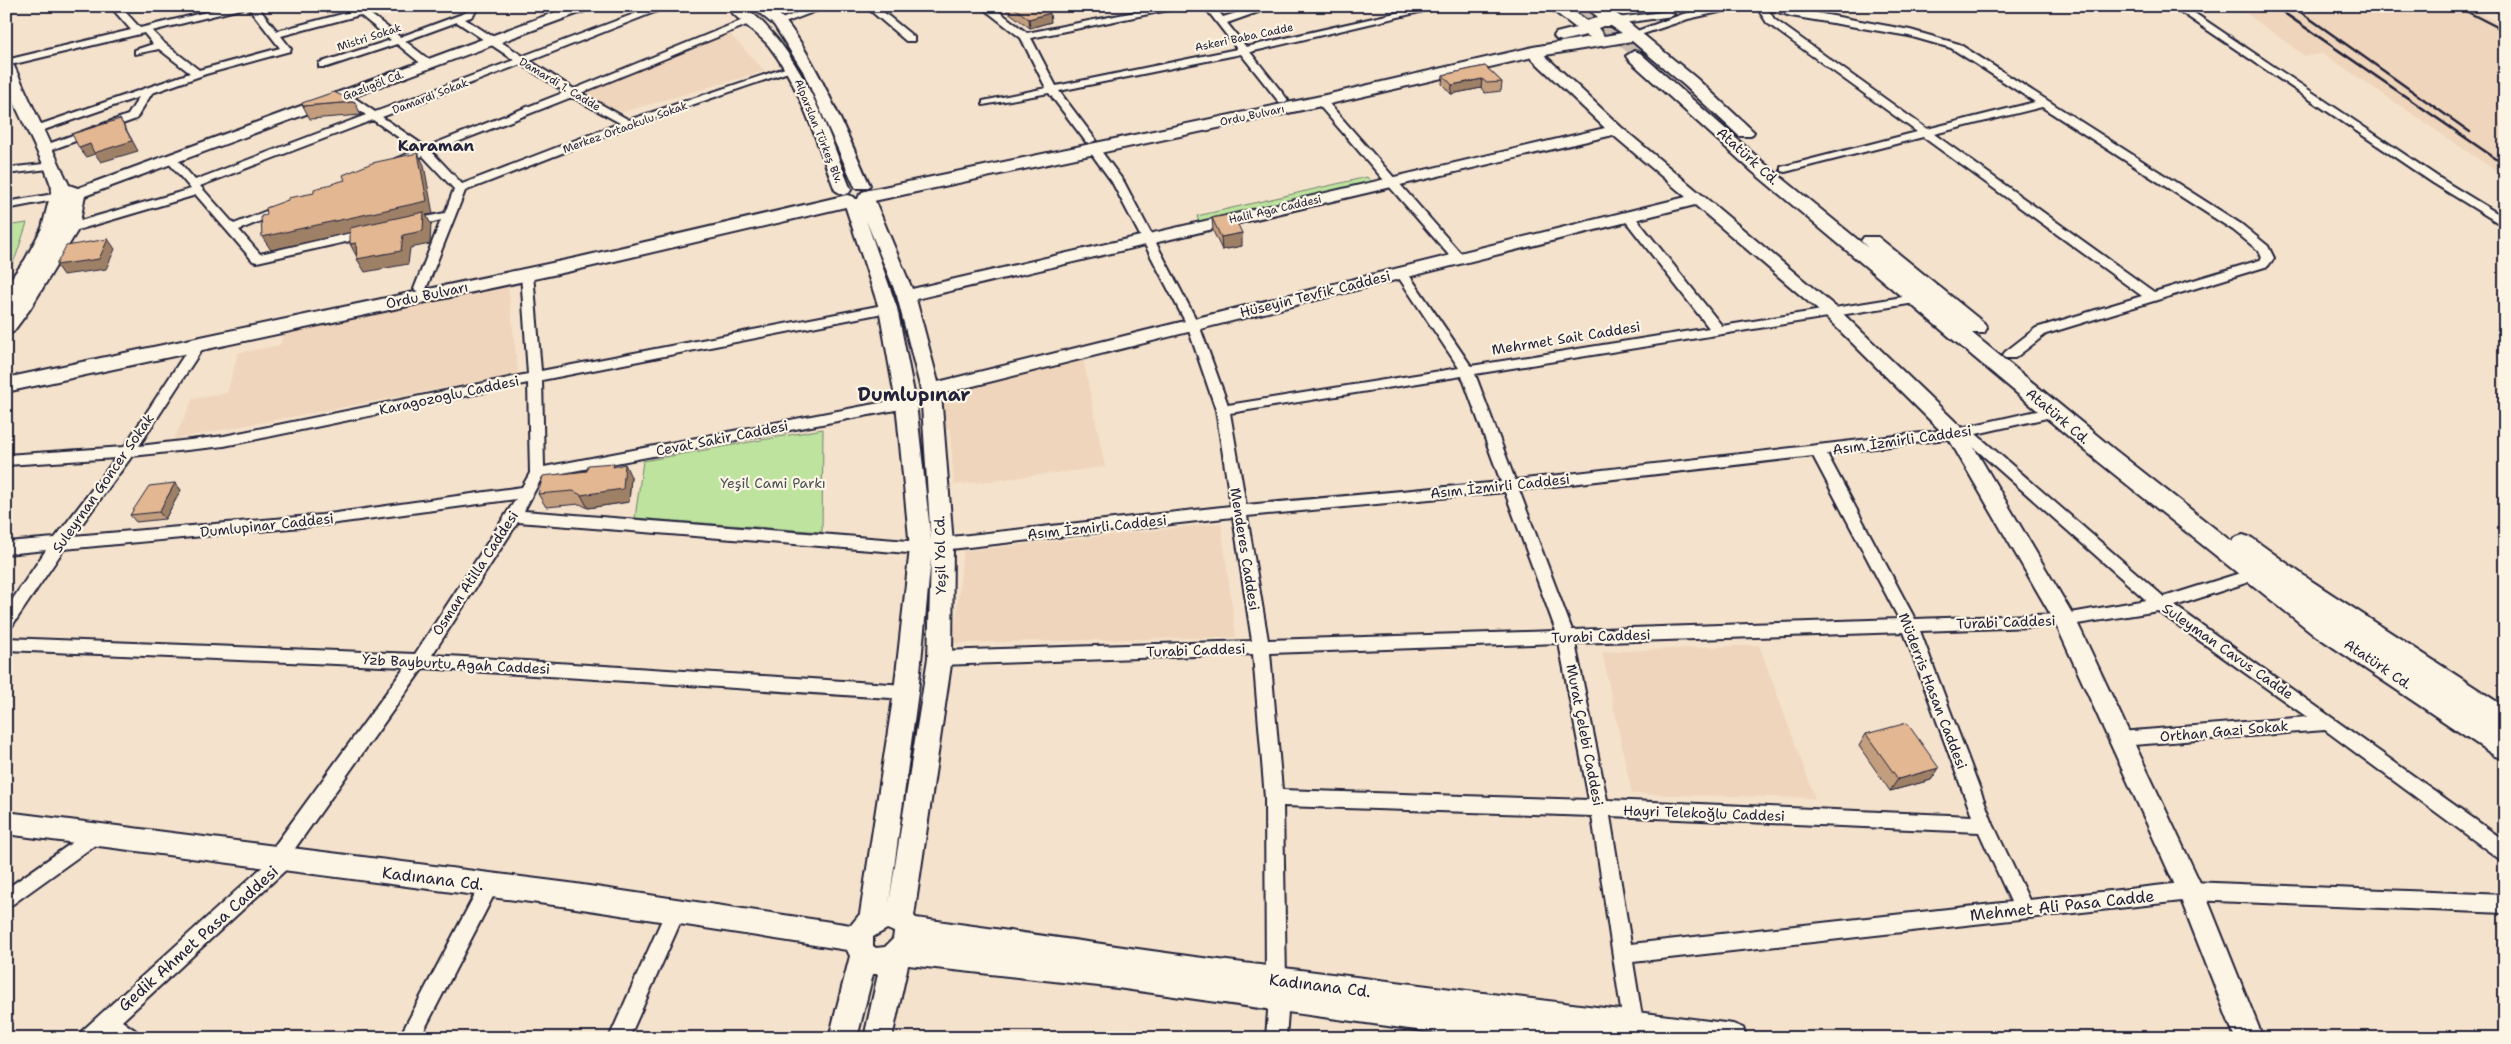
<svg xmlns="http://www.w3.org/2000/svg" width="2511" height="1044" viewBox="0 0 2511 1044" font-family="'Shantell Sans',sans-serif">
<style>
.built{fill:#efd5bb}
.green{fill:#bde39e;stroke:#70826c}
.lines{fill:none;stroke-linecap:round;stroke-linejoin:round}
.primary-tunnel{stroke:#cabcaf;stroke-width:18;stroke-dasharray:18 9;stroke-linecap:butt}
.street-casing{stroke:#22223b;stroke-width:4}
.secondary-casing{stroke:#22223b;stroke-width:4}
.primary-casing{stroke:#22223b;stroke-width:4}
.street{fill:#fcf5e5;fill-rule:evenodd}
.secondary{fill:#fcf5e5;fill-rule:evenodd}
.primary{fill:#fcf5e5;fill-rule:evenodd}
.rail{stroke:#22223b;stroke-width:2.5}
.wall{fill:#c29d7e;stroke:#22223b}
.shaded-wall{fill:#9e8066;stroke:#22223b}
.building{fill:#e2b792;stroke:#22223b}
.labels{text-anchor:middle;stroke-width:4.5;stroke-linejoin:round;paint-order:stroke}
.far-street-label{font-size:11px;fill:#22223b;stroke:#fcf5e5}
.street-label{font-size:14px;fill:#22223b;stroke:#fcf5e5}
.park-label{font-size:14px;fill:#495254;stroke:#fcf5e5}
.far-district-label{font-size:16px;font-weight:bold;fill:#22223b;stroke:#fcf5e5}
.near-street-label{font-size:16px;fill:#22223b;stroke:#fcf5e5}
.district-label{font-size:19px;font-weight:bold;fill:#22223b;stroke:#fcf5e5}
</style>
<rect width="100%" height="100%" fill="#f4e2cc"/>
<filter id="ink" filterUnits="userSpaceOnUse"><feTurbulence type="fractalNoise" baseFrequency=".02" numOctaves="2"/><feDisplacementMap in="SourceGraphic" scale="10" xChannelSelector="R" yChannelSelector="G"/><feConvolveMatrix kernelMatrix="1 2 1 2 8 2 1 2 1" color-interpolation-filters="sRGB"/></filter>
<g filter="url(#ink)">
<path class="built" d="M2236 6H2466L2505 26V177L2324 54 2305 56Z
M729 33 765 71 623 112 603 107 586 92Z
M508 285 518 374 174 439 193 399 227 393 238 353 280 345 284 333Z
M1083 358 1105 467 954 485 950 429 939 430 936 395Z
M1221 523 1236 637 954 643 963 551Z
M1759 645 1815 798 1632 794 1602 652Z"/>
<path class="green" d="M1367 177 1375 186 1200 226 1197 216Z
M27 223 16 256 6 276V226Z
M823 429 822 532 635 518 643 461Z"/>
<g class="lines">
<path class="primary-tunnel" d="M1581 7 1644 53"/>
<defs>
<path id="street" d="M6 6H18L6 11Z
M110 6H120L140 28 231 6H257L277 31 373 6H390L369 13 400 37 465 13 471 6H481L471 17 465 19 523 56 655 6H670L530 61 574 89 748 18H754V22L581 93 629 120 788 67H796L797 69 639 123 465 191 426 289 420 293 414 289 441 220 410 228 404 224 406 221 445 213 454 189 423 156 403 163H395V159L417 150 373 120 200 186 234 224 281 205H289V209L239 230 260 254 368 229 374 233 372 236 257 262 253 261 196 195 74 231 70 232 64 228 66 225 191 189 168 162V158H176L195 180 366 115 341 98V94H349L375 112 514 60 457 22 405 41 432 62V66H424L397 44 327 67H319V63L391 40 360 15 281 36 291 49 290 51 206 74 152 93 136 119 48 151H40V147L128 115 139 97 38 132H30V128L190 73 159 49 135 54V50L153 44 144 33 6 66V60L131 30ZM248 7 280 48 199 70 164 43 152 31ZM521 64 565 92 426 147 382 117ZM572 97 620 123 462 184 432 152Z
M814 6H829L782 24 774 22Z
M865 6H876L914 37V41H906Z
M980 6H992L1027 33 1166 6H1188L1031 38 1056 86 1237 49 1204 6H1214L1223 17 1259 6H1275L1227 23 1246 47 1426 6H1445L1250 52 1288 100 1283 103 1279 102 1241 54 1059 91 1096 140 1090 143 1086 142 1049 93 983 105V101L1046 88 1021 38Z
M1724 6H1746L1688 19 1634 37 1629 34 1683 14Z
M1756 6H1778L1910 30 1959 44 2241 224 2268 246 2274 258 2268 266 2046 334 2015 358H2005L2003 355 2005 352 2036 328 2142 296 1923 137 1785 172 1781 171V167L1917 132 1767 23ZM1768 9 1791 16 1909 36 1951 48 2035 102 1927 129 1774 19ZM2042 107 2233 230 2259 251 2262 258 2260 260 2154 292 1934 134Z
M2172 6H2184L2441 179 2505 218V227L2433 183Z
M2491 6 2505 7V14L2493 8Z
M1669 11 1674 14 1672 16 1617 24 1612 21 1617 18Z
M1321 98 1325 99 1462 255 1464 258 1462 261H1454L1317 103 1316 101Z
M1094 146 1098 147 1124 182 1199 325 1228 405 1459 368 1395 272 1401 268 1405 269 1471 366 1709 328 1624 219 1622 216 1628 212 1632 213 1722 326 1915 295 1919 296 1921 299 1915 303 1475 374 1515 480 1956 429 2055 407 2060 409 2062 412 2060 415 1976 434 2164 597 2256 568 2261 570 2264 574 2261 578 2175 606 2505 841V860L2498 858 2325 730 2120 746 2114 744 2111 739 2114 734 2120 732 2307 717 2158 611 2065 626 1920 631 1993 824 2029 900 2191 882 2505 895V913L2191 900 1633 962 1643 1023 1640 1030 1633 1033 1626 1030 1623 1023 1592 816 1283 806 1286 980 1283 987 1276 989 1269 987 1266 980 1265 798 1253 654 940 665 934 663 932 658 934 653 940 651 1252 641 1233 517 942 550 937 548 934 544 937 540 942 538 1231 506 1216 410 1187 325 1112 182 1088 149ZM1462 376 1501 482 1246 505 1230 413ZM1962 437 2146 600 2065 614 1915 619 1827 454ZM1813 456 1899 619 1572 630 1519 490ZM1505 492 1556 631 1268 640 1247 516ZM1904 632 1972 816 1607 800 1575 643ZM1559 643 1589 800 1282 790 1270 653ZM1610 816 1979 832 2011 902 1631 944Z
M53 163 57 164V168L6 174V168Z
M60 193 64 194V198L6 209V202Z
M527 270 533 274 541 371 888 304 894 308 888 312 542 380 544 467 906 398 913 403 906 408 542 477 524 511 921 542 926 544 929 548 926 552 921 554 518 522 432 655 906 685 912 687 914 692 912 697 906 699 423 668 291 854 293 859 291 865 122 1021 136 1031 139 1038H112L108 1035 104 1038H79L82 1031 269 861 270 852 405 667 6 650V638L415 654 516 499 322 525 64 549 12 626 6 628V609L46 550 6 554V542L55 538 116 458 6 465V455L124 447 194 340 199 339 206 343 139 446 224 436 528 374 521 274ZM528 383 530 473 522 487 322 515 73 536 132 456 224 446Z
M96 826 102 828 105 834 102 840 6 909V889Z
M490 876 497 879 499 885 420 1038H399L483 879Z
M675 903 682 906 685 912 629 1038H609L668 906Z
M1279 988 1286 991 1289 998 1286 1038H1266L1269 998 1272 991Z"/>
<path id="secondary" d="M572 6H592L590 9 82 197 76 199 68 194 70 191Z
M726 6C731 6 737 5 742 6 749 9 760 20 765 25 809 72 828 132 851 190L849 193 843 195 835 190C816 141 801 87 769 46 756 31 737 20 726 6Z
M751 6C756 6 763 5 767 6 800 17 854 151 870 185L868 188H856L854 185 803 71 774 25Z
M1533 48 1538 49 1621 127 1838 309 1963 429 2076 620 2204 891 2263 1038H2235L2178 892 2055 622 1949 439 1826 317 1695 205 941 394 953 544 952 658 914 916 916 918 1195 957 1733 1024 1743 1028 1747 1038H1620L1591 1034 1592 1038H1473L1117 988 908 965 892 1038H864L878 974H873L857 1038H829L850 956 847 950 569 907 6 834V812L569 883 851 925 860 914 894 692 910 548 896 403 879 308 844 202 846 198 858 199 860 194H872L912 289 1605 128 1528 55 1526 52 1528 49ZM1613 135 1686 197 938 382 916 299ZM866 220 897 296 921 390 931 541 916 403 897 308ZM931 558 928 658 889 904 918 692ZM887 929 894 932 893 939 885 947 876 948 873 946V937Z"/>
<path id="primary" d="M1547 6H1566L1587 21 1598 17 1584 6H1603L1623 18 1696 78 1754 132 1751 136H1739L1684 85 1632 41 1533 57 1321 106 869 202 862 200 860 196 862 192 869 190 1321 96 1533 47 1590 37 1586 35 1562 41 1556 39 1554 36 1556 33 1576 28ZM1603 26H1611L1622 33 1604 36 1598 28Z
M1634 51 1640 53 1765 164 1868 248 1861 241 1864 237H1878L1984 323 1987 328 1984 333H1972L2115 450 2232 542 2234 538 2243 535 2252 538 2310 580 2505 707V732L2501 731 2505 733V759L2495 756 2315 635 2099 462 1753 172 1628 59 1626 56Z
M6 61 14 66 69 185 83 190 85 194 79 228 30 309 13 332 6 333V313L13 305 6 306V285L25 260 42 228 52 188 44 166 6 86Z
M847 195 854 197 856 201 854 205 576 270 6 392V378L576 258Z"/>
</defs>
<use href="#street" class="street-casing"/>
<use href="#secondary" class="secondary-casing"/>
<use href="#primary" class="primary-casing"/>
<use href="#street" class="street"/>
<use href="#secondary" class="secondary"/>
<use href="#primary" class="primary"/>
<path class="rail" d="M2274 6 2505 165
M2292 6 2470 132
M2456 6 2505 31"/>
</g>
<path class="wall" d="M1007 6H1041L1051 22 1030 28 1007 11Z
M1485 66 1502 82 1501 91 1485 93 1481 88 1451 94 1442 84 1443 75Z
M355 102 361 115 310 119 303 106Z
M1212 218 1242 246 1222 250 1213 231Z
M614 463 615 466 631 477 629 502 588 508 580 504 546 507 538 494 587 471Z
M175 483 181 490 165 519 136 522 130 515Z
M1866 734 1939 768 1931 780 1890 791 1859 746Z"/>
<path class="shaded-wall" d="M1050 13 1051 22 1030 28 1029 19Z
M1482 79 1481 88 1451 94 1452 85Z
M120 119 126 129 138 151 101 162 95 154 86 157 79 148 90 144Z
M418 153 424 165 433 214 426 215 431 224 430 244 410 248 408 264 365 272 357 259 403 235 424 216 271 250 262 237Z
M1242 233V246L1222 250 1221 237Z
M108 239 115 249 106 269 63 275 56 265Z
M356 243 357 257 350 244Z
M625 464 631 477 629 502 588 508 581 495Z
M175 483 181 490 165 519 159 512Z
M1939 768 1931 780 1890 791 1898 779Z"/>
<path class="building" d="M1012 6H1041L1050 13 1029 19Z
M1485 66 1502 82 1487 83 1482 79 1452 85 1443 75Z
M334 92 355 102 303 106 302 103Z
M120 119 132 141 94 153 90 144 79 148 72 134Z
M418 153 427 201 262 237 261 216 267 215 266 208 288 200V198L314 193V189L345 180 343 175 372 163Z
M424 212 423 231 403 235 401 251 357 259 356 243 350 244V228Z
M1233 214 1242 233 1221 237 1212 218Z
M108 239 99 259 56 265 66 246Z
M614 463 613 467 625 464 623 489 581 495 573 491 538 494 543 476 587 471 588 465Z
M175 483 159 512 130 515 149 486Z
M1907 723 1939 768 1898 779 1866 734Z"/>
</g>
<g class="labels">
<g class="far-street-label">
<text transform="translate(369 37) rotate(-18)" y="4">Mistri Sokak</text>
<text transform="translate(1244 37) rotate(-12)" y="4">Askeri Baba Cadde</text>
<text transform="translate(560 84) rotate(31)" y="4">Damardi 1. Cadde</text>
<text transform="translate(373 85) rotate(-21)" y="4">Gazlıgöl Cd.</text>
<text transform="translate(430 96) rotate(-21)" y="4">Damardi Sokak</text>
<text transform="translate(1252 115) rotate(-12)" y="4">Ordu Bulvarı</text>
<text transform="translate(625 127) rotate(-20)" y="4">Merkez Ortaokulu Sokak</text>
<text transform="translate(819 131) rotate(68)" y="4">Alparslan Türkeş Blv.</text>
<text transform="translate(1275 209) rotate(-13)" y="4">Halil Aga Caddesi</text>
</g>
<g class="street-label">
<text transform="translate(1748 156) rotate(42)" y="5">Atatürk Cd.</text>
<text transform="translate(1315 294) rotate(-14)" y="5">Hüseyin Tevfik Caddesi</text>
<text transform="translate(427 295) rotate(-12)" y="5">Ordu Bulvarı</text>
<text transform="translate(1566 338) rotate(-9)" y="5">Mehrmet Sait Caddesi</text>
<text transform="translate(449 395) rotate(-12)" y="5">Karagozoglu Caddesi</text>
<text transform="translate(2058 416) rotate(40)" y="5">Atatürk Cd.</text>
<text transform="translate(722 438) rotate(-11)" y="5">Cevat Sakir Caddesi</text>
<text transform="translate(1902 440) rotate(-8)" y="5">Asım İzmirli Caddesi</text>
<text transform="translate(103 483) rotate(-55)" y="5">Suleyrnan Goncer Sokak</text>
<text transform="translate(1500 486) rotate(-6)" y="5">Asım İzmirli Caddesi</text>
<text transform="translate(267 525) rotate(-6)" y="5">Dumlupinar Caddesi</text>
<text transform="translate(1097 527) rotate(-6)" y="5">Asım İzmirli Caddesi</text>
<text transform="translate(1245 549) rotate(81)" y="5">Menderes Caddesi</text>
<text transform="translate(940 555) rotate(-91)" y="5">Yeşil Yol Cd.</text>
<text transform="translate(475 573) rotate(-57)" y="5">Osman Atilla Caddesi</text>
<text transform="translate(2006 622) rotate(-2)" y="5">Turabi Caddesi</text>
<text transform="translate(1601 636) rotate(-2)" y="5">Turabi Caddesi</text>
<text transform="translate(1196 650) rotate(-2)" y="5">Turabi Caddesi</text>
<text transform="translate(2228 651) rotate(35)" y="5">Suleyman Cavus Cadde</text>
<text transform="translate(456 664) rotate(3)" y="5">Yzb Bayburtu Agah Caddesi</text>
<text transform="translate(2378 664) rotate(34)" y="5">Atatürk Cd.</text>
<text transform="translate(1933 691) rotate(69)" y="5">Müderris Hasan Caddesi</text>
<text transform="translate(2224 731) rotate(-5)" y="5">Orthan Gazi Sokak</text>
<text transform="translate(1585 735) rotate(79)" y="5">Murat Çelebi Caddesi</text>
<text transform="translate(1704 813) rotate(2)" y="5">Hayri Telekoğlu Caddesi</text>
</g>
<g class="park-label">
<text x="773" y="488">Yeşil Cami Parkı</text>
</g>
<g class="far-district-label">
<text x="436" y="151">Karaman</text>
</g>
<g class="near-street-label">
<text transform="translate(433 878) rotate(7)" y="6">Kadınana Cd.</text>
<text transform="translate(2062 905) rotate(-6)" y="6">Mehmet Ali Pasa Cadde</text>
<text transform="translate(198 938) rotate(-42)" y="6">Gedik Ahmet Pasa Caddesi</text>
<text transform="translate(1320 985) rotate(7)" y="6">Kadınana Cd.</text>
</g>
<g class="district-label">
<text x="914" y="401">Dumlupınar</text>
</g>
</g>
<rect width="2511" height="1044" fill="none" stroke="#fcf5e5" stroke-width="25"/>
<rect x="12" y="12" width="2486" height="1019" fill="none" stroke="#22223b" stroke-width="2" filter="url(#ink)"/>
</svg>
